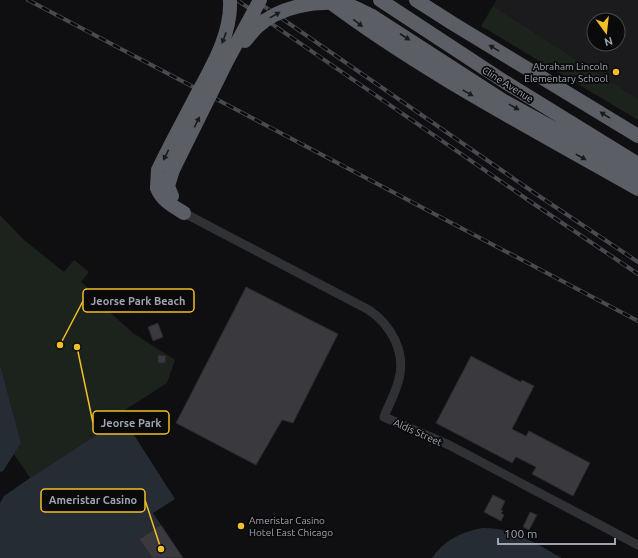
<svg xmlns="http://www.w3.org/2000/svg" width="638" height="558" viewBox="0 0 638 558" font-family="Ubuntu,sans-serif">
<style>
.built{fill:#1b1b1d;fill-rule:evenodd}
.green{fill:#1c231d}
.water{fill:#262c34}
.pier{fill:#0f0f11}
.building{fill:#39393e;stroke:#29292d}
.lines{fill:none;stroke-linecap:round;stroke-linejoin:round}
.minor{stroke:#303135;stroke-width:9}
.highway{stroke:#5c5e66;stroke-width:14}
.rail-casing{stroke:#494a50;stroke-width:4}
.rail{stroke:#0a0a0b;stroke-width:2.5;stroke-dasharray:8;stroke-linecap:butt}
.highway-bridge{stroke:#5c5e66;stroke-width:14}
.oneway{fill:#1a1b1d}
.poi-dot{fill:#f1bf27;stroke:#0a0a0b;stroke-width:1.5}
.labels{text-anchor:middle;stroke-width:3.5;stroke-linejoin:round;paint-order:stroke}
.poi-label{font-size:10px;fill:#a0a4b2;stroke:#0a0a0b;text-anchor:end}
.street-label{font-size:10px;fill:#a0a4b2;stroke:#0a0a0b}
.leader{fill:none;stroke:#f1bf27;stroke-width:1.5}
.callout-dot{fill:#f1bf27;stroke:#0a0a0b;stroke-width:1.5}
.callout{fill:#0a0a0b;stroke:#f1bf27;stroke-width:1.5}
.callout-label{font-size:11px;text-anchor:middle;font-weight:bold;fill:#a0a4b2}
</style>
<rect width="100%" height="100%" fill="#0f0f11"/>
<path class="built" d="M496 0H638V99L493 6ZM594 20H618V44H594Z"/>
<path class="green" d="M493 6 638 99V120L481 26Z
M0 215 24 240 64 272 74 260 89 272 81 282 88 288 86 291 133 333 175 360 167 383 125 410 121 419 30 478 14 454 21 443 0 364Z"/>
<path class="water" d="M0 364 21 443 14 454 30 478 121 419 127 424 175 499 153 513 183 558H0Z
M482 528C513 527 536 544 562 558H432C443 541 461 532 482 528Z"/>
<path class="pier" d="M14 454 30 478 4 496 0 503V472L3 471Z"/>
<path class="building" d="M246 287 338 334 293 423 282 420 256 465 176 423Z
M142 302 147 307 142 313 136 307Z
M158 323 163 337 153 341 148 327Z
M158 355 166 356 165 363H158Z
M471 356 521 382 522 380 534 386 512 429 526 436 529 431 590 463 573 496 532 474 536 467 516 457 512 463 436 423Z
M493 495 505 501 501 510 503 511 501 513 504 515 501 521 484 512Z
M530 512 537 515 529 530 523 527Z
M161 525 183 558H152L139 539Z"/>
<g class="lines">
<path class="minor" d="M184 213 369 310C391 325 406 352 399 379 396 392 389 404 384 417L449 445 638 545"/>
<path class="highway" d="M327 0C424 73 533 129 638 189
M380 0 505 82 638 164
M416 0 452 23 638 136
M372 16 502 100 638 175
M157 188C162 201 173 206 184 213"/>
<defs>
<path id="rail" d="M28 0 638 321
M237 0 531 202 638 274
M255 0 536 194 638 262"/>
</defs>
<use href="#rail" class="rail-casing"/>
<use href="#rail" class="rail"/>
<path class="highway-bridge" d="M245 41C249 37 252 32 257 27 280 6 316 0 346 4 355 7 364 12 372 16
M157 188 158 170C169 147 181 125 193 102 209 71 232 36 230 0
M172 196 168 186 173 170 227 61 260 0"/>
</g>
<defs><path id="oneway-solid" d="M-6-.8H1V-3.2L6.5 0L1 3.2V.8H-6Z"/></defs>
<g class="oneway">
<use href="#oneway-solid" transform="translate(275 15) rotate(-29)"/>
<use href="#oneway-solid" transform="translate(358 23) rotate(37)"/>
<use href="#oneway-solid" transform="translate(405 37) rotate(33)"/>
<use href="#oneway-solid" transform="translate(224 38) rotate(111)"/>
<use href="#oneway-solid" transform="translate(494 48) rotate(-149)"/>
<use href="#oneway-solid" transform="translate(468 93) rotate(30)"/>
<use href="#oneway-solid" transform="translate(514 107) rotate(29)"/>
<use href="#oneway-solid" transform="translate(605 115) rotate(-148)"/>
<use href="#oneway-solid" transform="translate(197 122) rotate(-64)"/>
<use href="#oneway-solid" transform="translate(166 155) rotate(116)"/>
<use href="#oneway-solid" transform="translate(581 157) rotate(29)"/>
</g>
<g class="poi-dot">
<circle cx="616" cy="72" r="4"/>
<circle cx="241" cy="526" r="4"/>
</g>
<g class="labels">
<g class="poi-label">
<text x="608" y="70">Abraham Lincoln<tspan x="608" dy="12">Elementary School</tspan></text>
<text x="249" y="524" text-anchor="start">Ameristar Casino<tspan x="249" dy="12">Hotel East Chicago</tspan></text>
</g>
<g class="street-label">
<text transform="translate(508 84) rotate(32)" y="4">Cline Avenue</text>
<text transform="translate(418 432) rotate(24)" y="4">Aldis Street</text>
</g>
</g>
<path class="leader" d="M60 345L83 301M77 347L93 423M161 549L145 500"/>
<g class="callout-dot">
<circle cx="60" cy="345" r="4"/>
<circle cx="77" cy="347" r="4"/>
<circle cx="161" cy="549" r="4"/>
</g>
<g class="callout">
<rect x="83" y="289" width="111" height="23" rx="4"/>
<rect x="93" y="411" width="76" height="23" rx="4"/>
<rect x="41" y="489" width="104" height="23" rx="4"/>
</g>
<g class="callout-label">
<text x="138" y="305">Jeorse Park Beach</text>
<text x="131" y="427">Jeorse Park</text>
<text x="93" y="504">Ameristar Casino</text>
</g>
<g transform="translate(606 32) rotate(165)"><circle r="19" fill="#0a0a0b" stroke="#46484e"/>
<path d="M0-3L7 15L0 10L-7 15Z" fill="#f1bf27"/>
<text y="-6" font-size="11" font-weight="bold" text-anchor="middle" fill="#a0a4b2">N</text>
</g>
<path d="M498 538v6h117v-6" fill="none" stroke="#a0a4b2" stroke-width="2"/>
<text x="504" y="538" font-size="12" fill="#a0a4b2" stroke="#0a0a0b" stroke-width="3" paint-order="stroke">100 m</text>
</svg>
